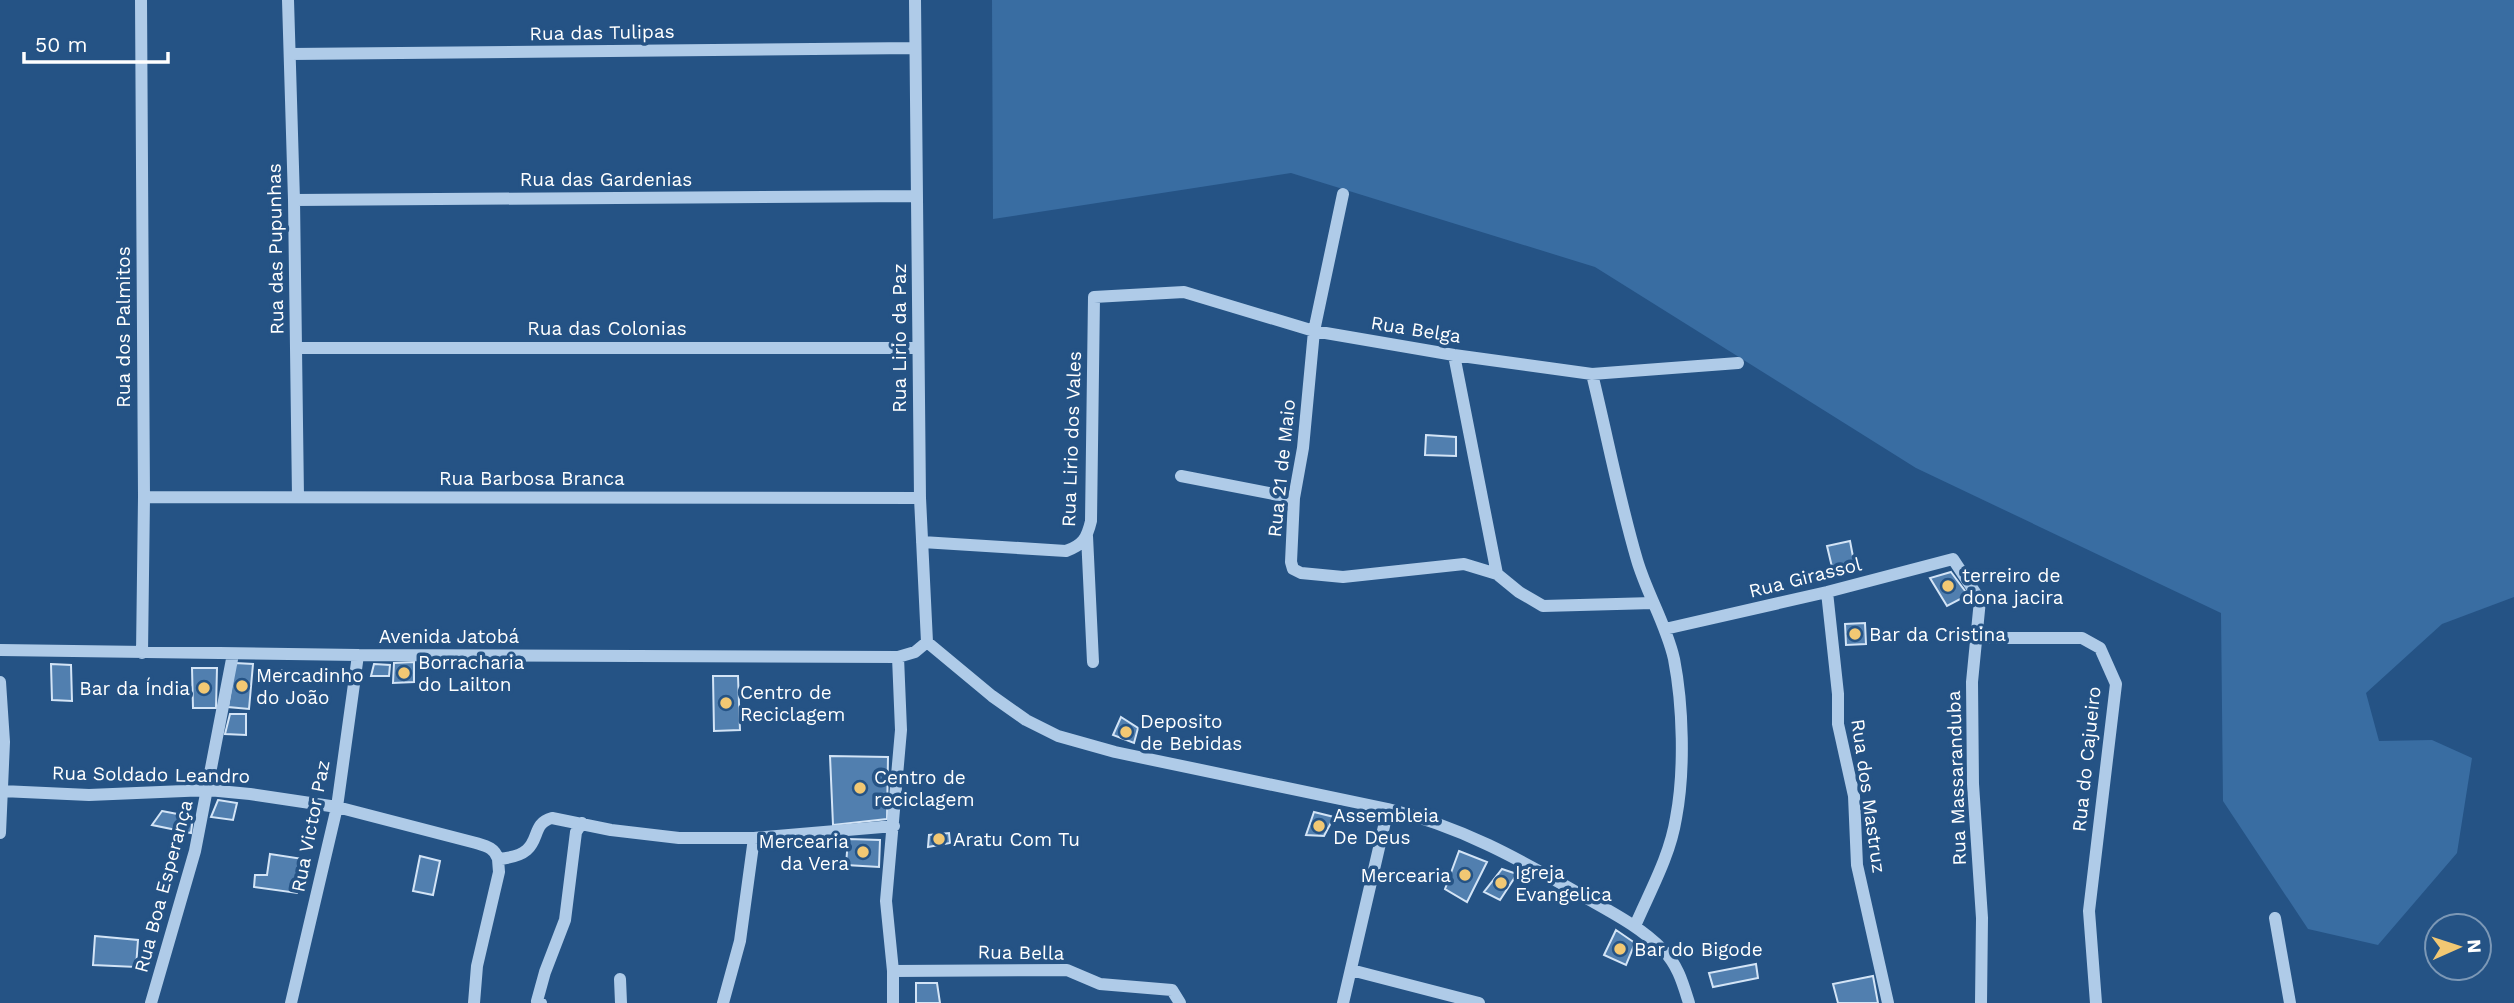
<svg xmlns="http://www.w3.org/2000/svg" width="2514" height="1003" viewBox="0 0 2514 1003" font-family="'Work Sans',sans-serif">
<style>
.green{fill:#396da2}
.building{fill:#517faf;stroke:#d3e4f6;stroke-width:2}
.lines{fill:none;stroke-linecap:round;stroke-linejoin:round}
.minor{stroke:#afcbe8;stroke-width:12}
.poi-dot{fill:#f2c873;stroke:#255385;stroke-width:2.5}
.labels{text-anchor:middle;stroke-width:7;stroke-linejoin:round;paint-order:stroke}
.street-label{font-size:19px;fill:#fff;stroke:#255385}
.poi-label{font-size:19px;fill:#fff;stroke:#255385;text-anchor:start}
</style>
<rect width="100%" height="100%" fill="#255385"/>
<path class="green" d="M992 0H2514V597L2442 624 2366 693 2379 741 2432 740 2472 758 2457 853 2378 945 2308 929 2223 801 2221 613 1916 468 1595 267 1291 173 993 219Z"/>
<path class="building" d="M1426 435 1456 437V456L1425 455Z
M1850 541 1854 562 1832 567 1827 546Z
M1951 572 1968 595 1947 606 1930 578Z
M1865 623 1866 644 1846 645 1845 624Z
M414 662V682L393 683 394 663Z
M235 663 253 664 249 709 228 707Z
M51 664 71 665 72 701 52 700Z
M374 664 390 665 389 676H371Z
M192 668H217L216 708H193Z
M276 670H289L290 679 276 681Z
M713 676H738L740 730 714 731Z
M230 714H246V735L225 734Z
M1121 717 1138 728 1134 743 1113 735Z
M830 756 888 757 887 819 833 825Z
M218 800 237 803 233 820 211 817Z
M162 811 193 817 191 833 152 825Z
M1314 812 1334 817 1324 836 1306 835Z
M949 833 950 843 928 847 929 835Z
M848 839 880 840 879 867 846 865Z
M1459 851 1487 862 1467 902 1445 889Z
M270 854 303 859 297 893 254 887 255 875H267Z
M420 856 440 861 433 895 413 891Z
M1502 869 1517 874 1500 900 1484 892Z
M1616 930 1635 943 1626 965 1604 955Z
M95 936 138 940 136 967 93 965Z
M1756 964 1758 978 1713 987 1709 973Z
M1873 976 1878 1003H1838L1833 984Z
M916 983H937L940 1003H916Z"/>
<g class="lines">
<path class="minor" d="M141 0 144 497 142 653
M288 0 294 200 298 497
M290 54 915 48
M1343 194 1314 331 1303 448 1294 498 1291 562 1293 569 1301 573 1343 577 1464 564 1497 574
M294 200 917 196
M296 348H917
M1454 355 1497 574 1519 592 1543 606 1653 603
M1592 374C1607 435 1619 499 1637 560 1647 594 1666 624 1674 659 1683 705 1685 771 1676 818 1670 856 1650 891 1635 926
M1181 476 1294 498
M144 497 920 498
M1087 536 1093 662
M922 542 1066 551C1083 545 1087 538 1091 521L1094 297 1184 292 1314 331 1454 355 1592 374 1738 363
M1827 592 1838 694V724L1854 796 1857 865 1888 1003
M1665 629 1827 592 1953 559 1980 600 1972 682 1973 784 1982 918 1981 1003
M1976 638H2082L2100 648 2116 684 2089 911 2096 1003
M927 642 992 696 1026 720 1058 736 1115 752 1388 809C1460 826 1519 859 1583 896 1611 912 1641 927 1663 950 1678 965 1683 984 1689 1003
M0 650 358 655 898 657 915 652 927 642 920 498 915 0
M0 682 4 742 0 833
M2 791 89 795 208 790 250 794 337 807 476 843C486 846 495 848 498 859 549 855 525 825 552 818L611 830 679 838H754L894 826
M2275 918 2290 1003
M1351 970 1479 1003
M893 971 1067 970 1100 984 1172 990 1180 1003
M620 979 621 1003
M151 1003 195 851 233 654
M291 1003 337 807 358 655
M474 1003 477 966 499 872 498 859
M541 1003 537 1001 545 972 565 920 576 832 582 823
M723 1003 740 941 754 838
M893 1003V971L886 901 901 730 898 657
M1343 1003 1388 809"/>
</g>
<g class="poi-dot">
<circle cx="1948" cy="586" r="7"/>
<circle cx="1855" cy="634" r="7"/>
<circle cx="404" cy="673" r="7"/>
<circle cx="242" cy="686" r="7"/>
<circle cx="204" cy="688" r="7"/>
<circle cx="726" cy="703" r="7"/>
<circle cx="1126" cy="732" r="7"/>
<circle cx="860" cy="788" r="7"/>
<circle cx="1319" cy="826" r="7"/>
<circle cx="939" cy="839" r="7"/>
<circle cx="863" cy="852" r="7"/>
<circle cx="1465" cy="875" r="7"/>
<circle cx="1501" cy="883" r="7"/>
<circle cx="1620" cy="949" r="7"/>
</g>
<g class="labels">
<g class="street-label">
<text transform="translate(602 32) rotate(-1)" y="7">Rua das Tulipas</text>
<text x="606" y="186">Rua das Gardenias</text>
<text transform="translate(275 249) rotate(-91)" y="7">Rua das Pupunhas</text>
<text transform="translate(123 327) rotate(-90)" y="7">Rua dos Palmitos</text>
<text x="607" y="335">Rua das Colonias</text>
<text transform="translate(1416 329) rotate(9)" y="7">Rua Belga</text>
<text transform="translate(899 338) rotate(-90)" y="7">Rua Lirio da Paz</text>
<text transform="translate(1071 439) rotate(-88)" y="7">Rua Lirio dos Vales</text>
<text transform="translate(1281 468) rotate(-84)" y="7">Rua 21 de Maio</text>
<text x="532" y="485">Rua Barbosa Branca</text>
<text transform="translate(1805 577) rotate(-14)" y="7">Rua Girassol</text>
<text x="449" y="643">Avenida Jatobá</text>
<text transform="translate(2086 759) rotate(-84)" y="7">Rua do Cajueiro</text>
<text transform="translate(151 774) rotate(1)" y="7">Rua Soldado Leandro</text>
<text transform="translate(1956 778) rotate(-92)" y="7">Rua Massaranduba</text>
<text transform="translate(1869 796) rotate(82)" y="7">Rua dos Mastruz</text>
<text transform="translate(310 826) rotate(-79)" y="7">Rua Victor Paz</text>
<text transform="translate(163 886) rotate(-75)" y="7">Rua Boa Esperança</text>
<text transform="translate(1021 952) rotate(1)" y="7">Rua Bella</text>
</g>
<g class="poi-label">
<text x="1962" y="582">terreiro de<tspan x="1962" dy="22">dona jacira</tspan></text>
<text x="1869" y="641">Bar da Cristina</text>
<text x="418" y="669">Borracharia<tspan x="418" dy="22">do Lailton</tspan></text>
<text x="256" y="682">Mercadinho<tspan x="256" dy="22">do João</tspan></text>
<text x="190" y="695" text-anchor="end">Bar da Índia</text>
<text x="740" y="699">Centro de<tspan x="740" dy="22">Reciclagem</tspan></text>
<text x="1140" y="728">Deposito<tspan x="1140" dy="22">de Bebidas</tspan></text>
<text x="874" y="784">Centro de<tspan x="874" dy="22">reciclagem</tspan></text>
<text x="1333" y="822">Assembleia<tspan x="1333" dy="22">De Deus</tspan></text>
<text x="953" y="846">Aratu Com Tu</text>
<text x="849" y="848" text-anchor="end">Mercearia<tspan x="849" dy="22">da Vera</tspan></text>
<text x="1515" y="879">Igreja<tspan x="1515" dy="22">Evangelica</tspan></text>
<text x="1451" y="882" text-anchor="end">Mercearia</text>
<text x="1634" y="956">Bar do Bigode</text>
</g>
</g>
<g transform="translate(2458 947) rotate(87)"><circle r="33" fill="#255385" stroke="#7c98b6" stroke-width="2"/>
<path d="M0-5L12 26L0 18L-12 26Z" fill="#f2c873"/>
<text y="-10" font-size="19" font-weight="bold" text-anchor="middle" fill="#ffffff">N</text>
</g>
<path d="M24 52v10h144v-10" fill="none" stroke="#ffffff" stroke-width="3.5"/>
<text x="35" y="52" font-size="21" fill="#ffffff" stroke="#255385" stroke-width="5" paint-order="stroke">50 m</text>
</svg>
